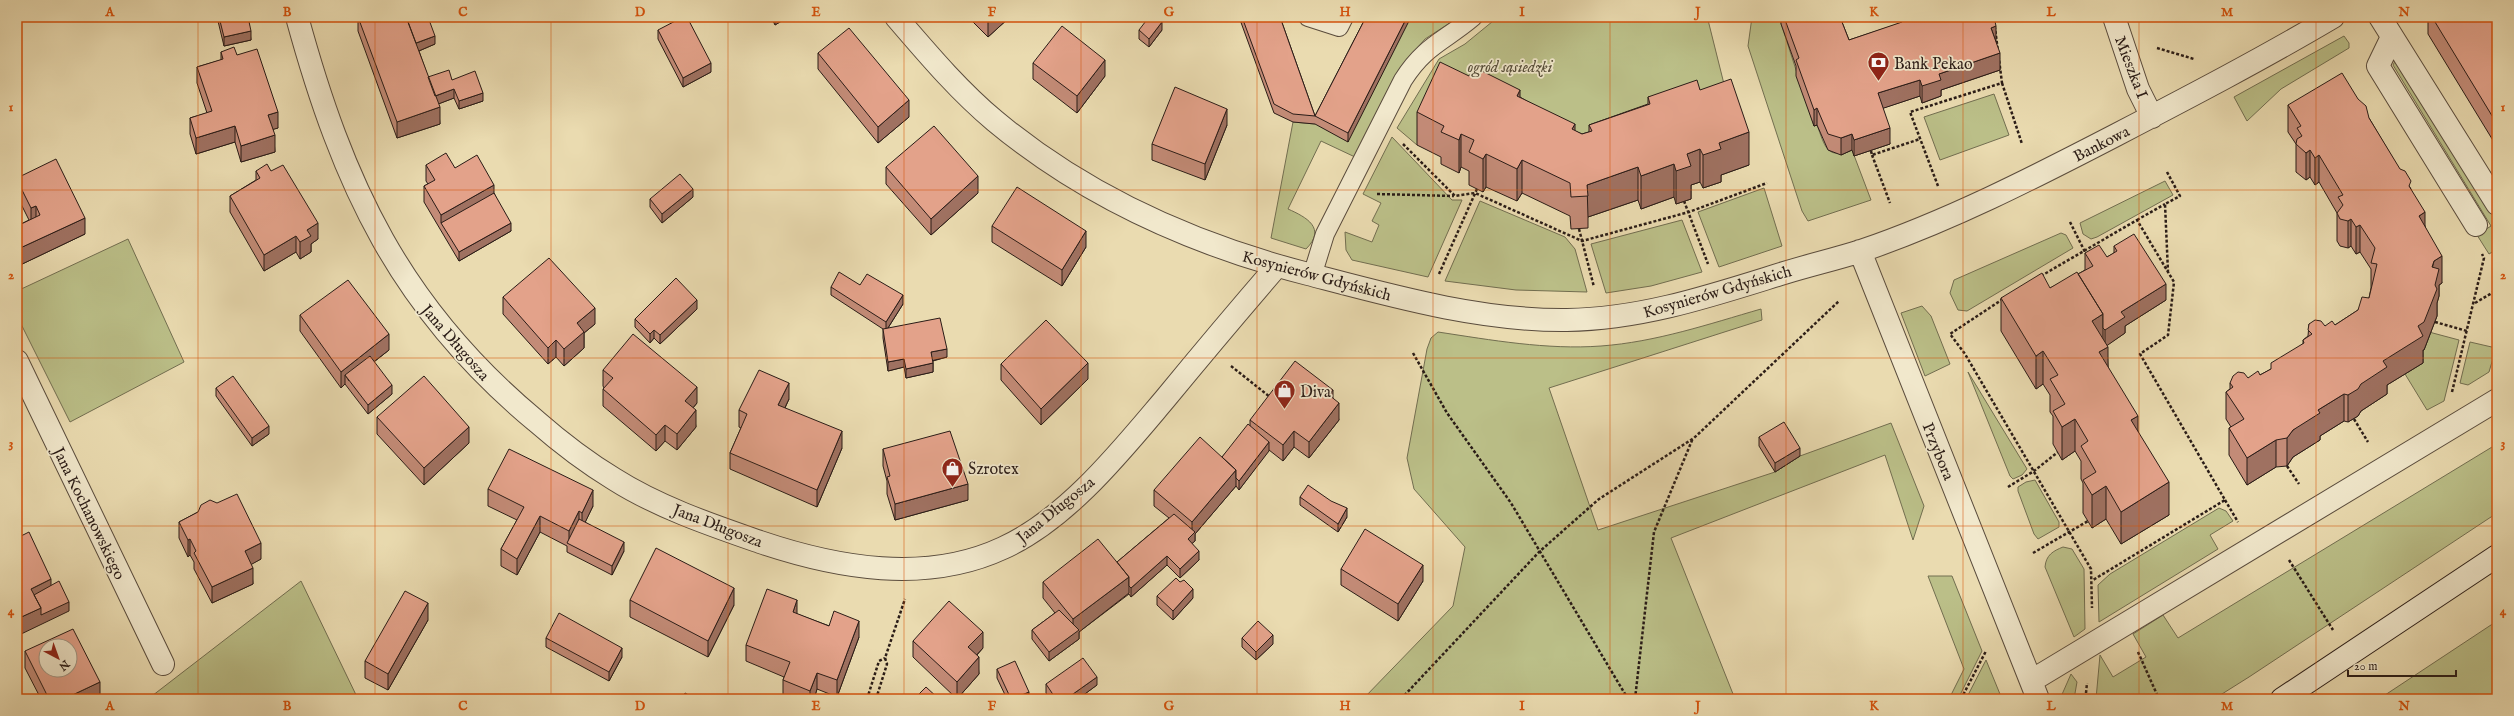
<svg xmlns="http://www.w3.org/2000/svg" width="2514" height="716" viewBox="0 0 2514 716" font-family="'IM FELL English',serif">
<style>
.green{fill:#bbbf88;stroke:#726e50}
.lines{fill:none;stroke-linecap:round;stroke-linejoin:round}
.lane-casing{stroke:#5a4c3d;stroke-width:20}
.street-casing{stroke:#5a4c3d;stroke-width:24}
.secondary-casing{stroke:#2a1c17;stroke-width:24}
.path{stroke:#2a1c17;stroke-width:2.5;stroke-dasharray:3 2;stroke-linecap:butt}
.lane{stroke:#f1e8cc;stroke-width:18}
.street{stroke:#f1e8cc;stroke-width:22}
.secondary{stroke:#f1e8cc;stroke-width:22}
.wall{fill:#c38b77;stroke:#2a1c17}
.shaded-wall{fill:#9f7161;stroke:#2a1c17}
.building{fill:#e3a28a;stroke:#2a1c17;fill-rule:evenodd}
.grid{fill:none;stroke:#d5530d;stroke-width:1;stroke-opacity:0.55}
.labels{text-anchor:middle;stroke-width:3.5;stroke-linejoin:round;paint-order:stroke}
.poi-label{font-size:16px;fill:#2a1c17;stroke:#f1e8cc;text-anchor:start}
.park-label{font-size:16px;font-style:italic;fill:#564d39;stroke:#f1e8cc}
.street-label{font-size:16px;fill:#2a1c17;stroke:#f1e8cc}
.neatline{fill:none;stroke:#d5530d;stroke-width:1.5}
.grid-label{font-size:13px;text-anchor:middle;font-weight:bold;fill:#d5530d}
</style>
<rect width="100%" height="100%" fill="#eadbb0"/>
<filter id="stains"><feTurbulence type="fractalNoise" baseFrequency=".005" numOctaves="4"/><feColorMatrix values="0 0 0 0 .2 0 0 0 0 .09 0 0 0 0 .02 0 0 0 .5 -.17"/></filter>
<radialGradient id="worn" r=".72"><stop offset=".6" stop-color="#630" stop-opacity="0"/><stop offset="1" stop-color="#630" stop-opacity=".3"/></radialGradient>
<path class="green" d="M1411 17H1459L1425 39 1404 63 1355 157 1321 141 1288 209C1306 217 1327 228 1306 249L1271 238 1293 122 1315 124Z
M1498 17H1710L1708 20 1731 112 1590 157 1440 95 1417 145 1397 128 1439 59 1465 44Z
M1752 17H1779L1814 126 1817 125C1825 146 1826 160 1852 150L1871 200 1808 221 1802 211 1748 46Z
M2344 36 2349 43V48L2281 89 2247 121 2234 97Z
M2396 59 2497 221V249L2489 254 2477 235 2491 226 2393 65Z
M1994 94 2009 135 1940 160 1924 117Z
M1392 137 1452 200H1462L1428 277 1352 260 1346 250 1345 232 1372 242 1379 225 1372 221 1381 203 1363 194Z
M2165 181 2173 195 2097 237 2091 239 2083 234 2080 223Z
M1764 188 1782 246 1719 267 1698 212Z
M1480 201 1565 237 1575 249 1587 292 1516 290 1445 281Z
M1682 220 1702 272 1651 286 1606 293 1591 244Z
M2061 233 2066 235 2073 248 1967 311 1958 310 1950 293 1954 280Z
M128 239 184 362 70 422 17 316V291Z
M1922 306 1931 316 1950 364 1925 376 1901 313Z
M1761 309 1762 320 1549 388 1598 530 1775 472 1800 456 1891 423 1924 506 1913 540 1885 455 1671 538 1735 699H1363L1453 606 1465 547 1414 489 1407 458 1427 349 1431 338 1438 332C1491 340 1547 350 1601 346 1656 342 1709 324 1761 309Z
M2429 332 2459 340 2444 401 2427 410 2405 374Z
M2470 342 2496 348 2489 372 2468 385 2460 383Z
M1968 372 2027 469 2022 475 2013 479 2010 476Z
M2497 444V513L2249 677 2214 699H2096L2100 655 2113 677 2146 657 2133 634 2163 615 2178 638Z
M2035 480 2059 522V527L2038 539 2034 534 2018 491V487L2026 482Z
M2219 508 2226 511 2233 521 2210 535 2218 549 2099 622 2098 585 2110 574Z
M2063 547 2072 549 2084 569 2085 629 2074 637 2045 567C2046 555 2053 551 2063 547Z
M1928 576H1952L1982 651 1958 699H1949L1964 669Z
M301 581 358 699H148Z
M2497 621V699H2379Z
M1986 660 2002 699H1966Z
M2071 674 2077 682 2074 699H2060Z"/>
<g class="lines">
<defs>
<path id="lane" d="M1308 17 1339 27 1344 17
M1312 276 1325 234 1403 80C1425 45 1445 41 1473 17"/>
<path id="street" d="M297 17C343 185 400 308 536 421 560 442 586 462 614 479 658 507 711 525 760 542 837 568 926 584 1003 548 1067 519 1121 451 1165 399 1202 354 1239 310 1277 266
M896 17C927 53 958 90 995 121 1085 196 1195 245 1308 274 1392 296 1480 321 1567 320 1643 319 1713 295 1784 273 1810 265 1836 259 1861 251 1949 221 2033 178 2116 135 2189 97 2262 59 2333 17
M2114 17 2138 89 2152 117
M2380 17 2497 204
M2392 37 2378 66 2476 225
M1860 251 2038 699
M17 361 163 664
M2031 681 2497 400"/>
<path id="secondary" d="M2282 699 2497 556"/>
</defs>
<use href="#lane" class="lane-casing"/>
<use href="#street" class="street-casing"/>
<use href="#secondary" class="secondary-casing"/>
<path class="path" d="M2157 48 2194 59
M2002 83 2022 144
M1403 144 1455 196 1475 193 1582 241 1689 212 1767 183
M1871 151 1872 155 1920 139
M1872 155 1890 203
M2167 172 2180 196 2165 204 2168 272
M1938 186 1910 112 2002 83 1995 28
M1377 194 1454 196
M1684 201 1708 264
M2137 220 2165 204
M2070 222 2087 256
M1579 229 1594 287
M1439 274 1477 189
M2041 276 2137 220 2174 282 2168 335 2140 354 2225 500 2093 580
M2003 299 1950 334 1965 354 2091 569 2092 608
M2475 303 2497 290
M2435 322 2467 331
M1413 353 1447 413 1511 503 1628 699
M1231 366 1270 397
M2452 392 2484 258 2482 254
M2354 419 2368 442
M2287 466 2299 484
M2008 487 2034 471 2058 452
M2225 500 2238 522
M2033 553 2088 521
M2289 560 2333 630
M2138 652 2159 699
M2086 693 2087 683
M867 699 879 661 885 658
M876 699 887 664 885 658 905 599
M1401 699 1539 552 1599 499 1694 438 1839 301
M1635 699 1654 532 1693 438
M1961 699 1986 651"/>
<use href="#lane" class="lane"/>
<use href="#street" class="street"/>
<use href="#secondary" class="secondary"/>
</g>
<path class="wall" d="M217 17H248L251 40 224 46Z
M358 17H406L407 19 435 44 419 51 428 77 452 80 483 101 459 109 454 98 438 104 440 124 397 138 358 31Z
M771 17H788L775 25Z
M968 17H1010L988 37Z
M1239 17H1280L1315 116 1366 17 1348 142 1315 124 1293 122 1274 113Z
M1781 17H1840L1849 40 1901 23V17L1996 42 2000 70 1941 90V96L1922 103 1920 96 1883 108 1890 144 1854 156 1852 150 1841 155 1828 150 1817 125 1814 126 1796 76V66L1781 24Z
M2428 17H2496L2497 18V147L2428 34Z
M658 30 711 72 683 87 658 39Z
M1139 30H1162L1149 47 1139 39Z
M221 52 237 55 278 128 273 129 275 152 241 162 235 142 196 154 190 134V118L207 113 197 83V67L221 60Z
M818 53 909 117 878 143 818 69Z
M1033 63 1105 76 1077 113 1033 79Z
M1469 76 1520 97 1575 131 1582 134 1589 132V125L1648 104V97L1700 90 1749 165 1721 175V182L1703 188 1700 182 1691 185V199L1676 204 1674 197 1641 209 1638 200 1588 217V228L1571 229 1570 216 1522 193 1517 201 1486 187 1483 192 1469 185V171L1461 167 1459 173 1441 164V157L1417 145V112Z
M2288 105 2369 118 2411 189 2425 226 2442 283 2439 285V296L2437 303V316L2424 350H2423V363L2387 385V394L2361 411 2358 416 2348 422 2344 421 2320 436V440L2293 457 2287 466 2276 467 2247 485 2229 455V428L2231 427 2226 419V392L2230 389V383L2260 375 2271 369 2303 344V340L2308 336 2309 324 2325 326 2335 325 2358 310 2369 298 2371 288V269L2360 252 2356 254 2351 246 2348 248 2340 246 2337 241V213L2319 182 2315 185 2310 177 2306 180 2296 172V144L2288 132Z
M1227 125 1205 180 1152 160V144Z
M426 165 455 168 494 193 511 231 459 261 424 202V186L428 184 426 181Z
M886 167 978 193 931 235 886 184Z
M256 171H271L318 239 311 244V252L300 259 296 252 264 271 230 212V196L256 180Z
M17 178 85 234 18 266 17 264V226L29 220 17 196Z
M693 197 662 223 650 207V199Z
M992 226 1086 247 1062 286 992 242Z
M2114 246 2166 300 2125 326V333L2107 345 2108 367 2138 431 2169 515 2121 544 2106 519 2092 528 2083 513V483L2081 479V461L2075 451 2062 460 2053 444V416L2050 412V395L2043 384 2036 389 2001 331V298L2050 288 2078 274 2085 270V253L2107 257 2114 253Z
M860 285 903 304 888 328 947 357 933 361V372L906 378 904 367 888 371 883 338V329L831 295V287Z
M503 297 595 324 584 333V348L564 366 556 357 548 364 503 314Z
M697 309 660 344 654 338 650 343 635 327V319Z
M300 315 389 350 374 362 392 394 368 414 345 384 341 388 300 331Z
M1001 364 1088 379 1041 425 1001 380Z
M603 370 697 403 693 408 696 427 677 450 665 441 656 451 603 406V389L604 388 603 386Z
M216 388 269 434 252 446 216 396Z
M789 399 785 408 842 448 817 507 730 469V453L741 428 739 427V410Z
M1333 399 1339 420 1309 458 1294 447 1283 461 1269 450 1239 490 1236 486 1195 534V541L1192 543 1199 560 1180 578 1167 565 1131 597 1129 594 1079 632V639L1049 661 1032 639V630L1055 613 1043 598V582L1117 562 1169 518 1154 506V490L1222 457 1250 426V420Z
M377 417 469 443 424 485 377 434Z
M1759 437 1800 456 1775 472 1759 446Z
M883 449 968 500 895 520 887 494V481L883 466Z
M488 489 593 506 585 522 624 551 612 575 567 552V546L540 532 517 575 501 566V549L517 520 488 506Z
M1300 497 1347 517 1338 532 1300 505Z
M198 512 261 559 251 564 253 584 212 603 194 569V562L190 555 188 557 179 538V522Z
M1341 569 1423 581 1398 621 1341 585Z
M1157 596 1193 598 1173 620 1157 605Z
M630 600 734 605 708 657 630 617Z
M797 614 859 637 837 697 817 689 814 699H790L783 696V680L784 677 746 661V645Z
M428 620 388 690 365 678V661Z
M546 638 622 657 609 681 546 647Z
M1242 638 1273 644 1256 660 1242 647Z
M913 641 983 648 977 655 979 674 957 699 913 657Z
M25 651 100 698 98 699H41L25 668Z
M997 669 1029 699H1007L997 678Z
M1046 684 1097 685 1078 699H1050L1046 693Z"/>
<path class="shaded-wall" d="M775 17H788L775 25Z
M993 17H1010L988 37V21Z
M1407 17H1411L1348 142V133Z
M1162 22V30L1149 47V39Z
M1996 26V42L1991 28Z
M251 31V40L224 46V37Z
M435 36V44L414 53V44Z
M2000 53V70L1941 90V96L1922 103V86L1939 74Z
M1105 60V76L1077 113V96Z
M711 63V72L683 87V78Z
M1920 80V96L1878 110V93Z
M454 89V98L433 106V97Z
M1520 90V123L1517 96Z
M483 93V101L459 109V101Z
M909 100V117L878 143V127Z
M440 107V124L397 138V122Z
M1817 108V125L1814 126V110Z
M1227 109V125L1205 180V164Z
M278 112V128L268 131V115Z
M1575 124V156L1572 129Z
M235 126V142L196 154V138Z
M1890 128V144L1854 156V140Z
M1749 132V165L1721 175V182L1703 188V155L1719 143Z
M1461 134V167L1459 173V140Z
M1852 134V150L1841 155V138Z
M275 135V152L241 162V146Z
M1700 149V182L1691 185V199L1676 204V171L1687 154Z
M2310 150V177L2306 180V153Z
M1486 154V187L1483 192V159Z
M2319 155V182L2315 185V158Z
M1522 160V193L1517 201V169Z
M1674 164V197L1641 209V176Z
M1638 167V200L1588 217 1587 185Z
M978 176V193L931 235V219Z
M494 185V202L441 223V215Z
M693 189V197L662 223V214Z
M36 206V223L31 225V208Z
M2425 212V239L2419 216Z
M85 218V234L18 266V249Z
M2351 219V246L2348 248V221Z
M318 223V239L311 244V252L300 259V242L307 230Z
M511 223V231L459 261V252Z
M2360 225V252L2356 254V227Z
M1086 231V247L1062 286V270Z
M296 236V252L264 271V255Z
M2442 256V283L2439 285V296L2437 303V316L2424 350H2423V363L2387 385V394L2361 411 2358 416 2348 422V395L2361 384 2383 361 2418 326 2434 261Z
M2166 284V300L2125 326V333L2105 347V330L2121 312Z
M903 295V304L886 331V322Z
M697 300V309L660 344V335Z
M595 308V324L584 333V348L564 366V349L577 323Z
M2103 314V347L2092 321Z
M654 330V338L650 343V334Z
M389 334V350L349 381 345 375V384L341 388V372Z
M556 340V357L548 364V348Z
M2108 347V379L2099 352Z
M947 349V357L931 361V352Z
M2043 351V384L2036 389V356Z
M904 359V367L888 371V362Z
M933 363V372L906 378V369Z
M1088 363V379L1041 425V409Z
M789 383V399L778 422V405Z
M392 385V394L368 414V405Z
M697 387V403L685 417V401Z
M1333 390V407L1329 395Z
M2344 394V421L2320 436V440L2293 457 2287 466V438L2293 430 2318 410Z
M1339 403V420L1309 458V442Z
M696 410V427L677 450V434Z
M2138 416V448L2131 420Z
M2075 419V451L2062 460V427Z
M665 425V441L656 451V435Z
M269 426V434L252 446V438Z
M469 427V443L424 485V468Z
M842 431V448L817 507V490Z
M1294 431V447L1283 461V445Z
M2276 440V467L2247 485V458Z
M1269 442V451L1239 490V481Z
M1800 448V456L1775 472V463Z
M1236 470V486L1195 534V541L1188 547V539L1192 535V522Z
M2169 482V515L2121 544V512Z
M968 484V500L895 520V504Z
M2106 486V519L2092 528V495Z
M593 490V506L582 529V513Z
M1347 508V517L1338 532V524Z
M579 511V527L569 544V531Z
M540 516V532L517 575V559Z
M190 539V555L188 557V540Z
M624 542V551L612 575V566Z
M261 543V559L245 568V551Z
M1199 551V560L1180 578V569Z
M1167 556V565L1131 597V588Z
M1423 565V581L1398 621V604Z
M253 568V584L212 603V587Z
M1129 577V593L1079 632V639L1049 661V652L1073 634V619Z
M51 579V596L35 603 31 589Z
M734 588V605L708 657V641Z
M1193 589V598L1173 620V611Z
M797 600V617L793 612Z
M69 602V611L17 636V619L41 608Z
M428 603V620L388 690V674Z
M859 621V637L837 697V680Z
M983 632V648L968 664V647Z
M1273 635V644L1256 660V652Z
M622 648V657L609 681V672Z
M979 657V674L957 699V682Z
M817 673V689L814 699H810V691Z
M1097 677V685L1078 699H1066Z
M100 682V698L98 699H64Z
M1029 692V699H1012Z"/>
<path class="building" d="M219 17H248L251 31 224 37Z
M358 17H406L440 107 397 122Z
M413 17H428L435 36 416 43 407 19Z
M683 17H687L711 63 683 78 658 30Z
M984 17H993L988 21Z
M1149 17H1156L1162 22 1149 39 1139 30Z
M1242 17H1280L1315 116 1293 114 1274 104Z
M1366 17H1407L1348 133 1315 116Z
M1784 17H1840L1849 40 1902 22 1901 17H1987V18L1994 17 1996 26 1991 28 2000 53 1939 74 1941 80 1922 86 1920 80 1878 93 1890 128 1854 140 1852 134 1841 138 1828 134 1817 108 1814 110 1796 60 1799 58Z
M2432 17H2496L2497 18V124Z
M1062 26 1105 60 1077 96 1033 63Z
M849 28 909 100 878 127 818 53Z
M234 47 237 55 257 49 278 112 268 115 275 135 241 146 235 126 196 138 190 118 212 111 197 67 223 59 221 52Z
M1440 62 1469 76 1474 67 1520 90 1517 96 1575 124 1572 129 1582 134 1592 131 1589 125 1650 104 1648 97 1697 80 1700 90 1731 79 1749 132 1719 143 1721 149 1703 155 1700 149 1687 154 1691 166 1676 171 1674 164 1641 176 1638 167 1587 185 1588 196 1571 197 1570 183 1522 160 1517 169 1486 154 1483 159 1469 152 1474 140 1461 134 1459 140 1441 132 1444 126 1417 112Z
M449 70 452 80 475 71 483 93 459 101 454 89 435 96 428 77Z
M2342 73 2358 99 2366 106 2369 118 2400 169 2405 171 2411 181 2409 186 2425 212 2419 216 2442 256 2434 261 2432 267 2439 269 2435 285 2437 289 2424 322 2418 326 2423 336 2383 361 2387 367 2361 384 2358 389 2348 395 2344 394 2318 410 2320 413 2293 430 2287 438 2276 440 2247 458 2229 428 2244 419 2226 392 2233 387 2230 383 2233 376 2238 372 2244 373 2248 378 2258 371 2260 375 2271 369V363L2304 343 2303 340 2312 334 2308 330 2309 324 2315 320 2321 321 2325 326 2332 321 2335 325 2358 310 2362 297 2369 298 2377 264 2371 263 2375 248 2360 225 2356 227 2351 219 2348 221 2340 219 2337 213 2343 205 2338 197 2343 195 2319 155 2315 158 2310 150 2306 153 2296 144 2297 139 2302 136 2297 128 2301 126 2288 105Z
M1175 87 1227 109 1205 164 1152 144Z
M934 126 978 176 931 219 886 167Z
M446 153 455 168 477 155 494 185 441 215 424 186 435 180 426 165Z
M56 159 85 218 18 249 17 247V226L40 215 36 206 31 208 17 180V178Z
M267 164 271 171 283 165 318 223 307 230 311 236 300 242 296 236 264 255 230 196 260 178 256 171Z
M680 174 693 189 662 214 650 199Z
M1017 187 1086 231 1062 270 992 226Z
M494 193 511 223 459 252 441 223Z
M2134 234 2166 284 2121 312 2125 317 2105 330 2103 328V314L2078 274 2093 266 2085 253 2099 245 2107 257 2117 251 2114 246Z
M549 258 595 308 577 323 584 332 564 349 556 340 548 348 503 297Z
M839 272 860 285 867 274 903 295 886 322 831 287Z
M2077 272 2103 314 2092 321 2108 347 2099 352 2138 416 2131 420 2169 482 2121 512 2106 486 2092 495 2083 480 2096 472 2081 446 2088 441 2075 419 2062 427 2053 411 2065 404 2050 379 2058 375 2043 351 2036 356 2001 298 2042 273 2050 288Z
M676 278 697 300 660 335 654 330 650 334 635 319Z
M348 280 389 334 341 372 300 315Z
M940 318 947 349 931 352 933 363 906 369 904 359 888 362 883 329Z
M1046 320 1088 363 1041 409 1001 364Z
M633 334 697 387 685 401 696 410 677 434 665 425 656 435 603 389 613 378 603 370Z
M370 356 392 385 368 405 345 375Z
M1295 361 1333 390 1329 395 1339 403 1309 442 1294 431 1283 445 1250 420Z
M759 370 789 383 778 405 842 431 817 490 730 453 747 414 739 410Z
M233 376 269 426 252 438 216 388Z
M424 376 469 427 424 468 377 417Z
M1784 422 1800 448 1775 463 1759 437Z
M1248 424 1269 442 1239 481 1236 478V470L1222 457Z
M950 431 968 484 895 504 887 477 890 476 883 449Z
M1200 437 1236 470 1192 522 1154 490Z
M509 449 593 490 582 513 579 511 569 531 540 516 517 559 501 549 524 507 488 489Z
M1308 485 1331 501 1347 508 1338 524 1300 497Z
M237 494 261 543 245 551 253 568 212 587 194 553 196 551 190 539 188 540 179 522 198 512 201 505 210 500 217 503Z
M1174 514 1195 532 1188 539 1199 551 1180 569 1167 556 1131 588 1129 586V577L1117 562Z
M579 519 624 542 612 566 567 543Z
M1365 529 1423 565 1398 604 1341 569Z
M29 532 51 579 31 589 41 608 17 619V536L19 537Z
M1098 539 1129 577 1073 619 1043 582Z
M656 548 734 588 708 641 630 600Z
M1176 578 1180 582 1184 580 1193 589 1173 611 1157 596Z
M59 581 69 602 41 615V608L34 595Z
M767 589 797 600 793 612 829 626 834 611 859 621 837 680 817 673 810 691 783 680 790 662 746 645Z
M405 591 428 603 388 674 365 661Z
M949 601 983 632 968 647 979 657 957 682 913 641Z
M1059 610 1079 630 1049 652 1032 630Z
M559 613 622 648 609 672 546 638Z
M1258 621 1273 635 1256 652 1242 638Z
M73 629 100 682 64 699H49L25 651ZM46 646H70V670H46Z
M1083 658 1097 677 1066 699H1056L1046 684Z
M1015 661 1029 692 1012 699H1011L997 669Z
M926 687 939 699H914Z
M685 693 696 699H682Z"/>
<path class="grid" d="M198 17V699M375 17V699M551 17V699M728 17V699M904 17V699M1081 17V699M1257 17V699M1433 17V699M1610 17V699M1786 17V699M1963 17V699M2139 17V699M2316 17V699M17 190H2497M17 358H2497M17 526H2497"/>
<defs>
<symbol id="bank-pin" viewBox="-11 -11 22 30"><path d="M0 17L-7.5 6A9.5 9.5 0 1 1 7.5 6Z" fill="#8f2418" stroke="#f1e8cc"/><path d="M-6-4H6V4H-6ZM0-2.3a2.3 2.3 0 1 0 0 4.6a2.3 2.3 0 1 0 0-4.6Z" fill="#fff"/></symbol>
<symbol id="shop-pin" viewBox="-11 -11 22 30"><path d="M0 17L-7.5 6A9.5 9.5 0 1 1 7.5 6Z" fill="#8f2418" stroke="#f1e8cc"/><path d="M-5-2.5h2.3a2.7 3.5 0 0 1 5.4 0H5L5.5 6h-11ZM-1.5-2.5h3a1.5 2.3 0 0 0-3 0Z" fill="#fff"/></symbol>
</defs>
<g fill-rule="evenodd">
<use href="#bank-pin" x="1866" y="50" width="25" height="34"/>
<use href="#shop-pin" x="1272" y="378" width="25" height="34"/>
<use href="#shop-pin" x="940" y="456" width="25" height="34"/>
</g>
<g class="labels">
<g class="poi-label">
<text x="1894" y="69">Bank Pekao</text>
<text x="1300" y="397">Diva</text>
<text x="968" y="474">Szrotex</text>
</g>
<g class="park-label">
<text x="1510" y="72">ogród sąsiedzki</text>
</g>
<g class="street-label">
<text transform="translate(2132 67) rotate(69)" y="6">Mieszka I</text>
<text transform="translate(2101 143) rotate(-27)" y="6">Bankowa</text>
<text transform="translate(1317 275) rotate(15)" y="6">Kosynierów Gdyńskich</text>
<text transform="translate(1717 291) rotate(-16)" y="6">Kosynierów Gdyńskich</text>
<text transform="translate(456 342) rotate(49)" y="6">Jana Długosza</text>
<text transform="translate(1939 451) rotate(68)" y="6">Przybora</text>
<text transform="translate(1055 509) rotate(-39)" y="6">Jana Długosza</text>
<text transform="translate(90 513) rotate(64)" y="6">Jana Kochanowskiego</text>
<text transform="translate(718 525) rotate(21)" y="6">Jana Długosza</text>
</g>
</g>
<rect width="2514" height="716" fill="none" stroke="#eadbb0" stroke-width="44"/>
<g transform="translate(58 658) rotate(139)"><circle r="19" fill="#f1e8cc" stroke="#a19684"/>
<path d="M0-3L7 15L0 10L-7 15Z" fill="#8f2418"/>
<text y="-6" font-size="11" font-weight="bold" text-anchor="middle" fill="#2a1c17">N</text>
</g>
<path d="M2348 670v6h108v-6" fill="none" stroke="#2a1c17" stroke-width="2"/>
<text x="2354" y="670" font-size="12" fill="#2a1c17" stroke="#f1e8cc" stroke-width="3" paint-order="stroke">20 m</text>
<rect x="22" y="22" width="2470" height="672" class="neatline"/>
<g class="grid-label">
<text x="110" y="16">A</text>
<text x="287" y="16">B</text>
<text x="463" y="16">C</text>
<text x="640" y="16">D</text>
<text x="816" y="16">E</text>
<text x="992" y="16">F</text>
<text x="1169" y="16">G</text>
<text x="1345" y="16">H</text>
<text x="1522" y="16">I</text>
<text x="1698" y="16">J</text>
<text x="1874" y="16">K</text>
<text x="2051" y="16">L</text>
<text x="2227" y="16">M</text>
<text x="2404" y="16">N</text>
<text x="11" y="111">1</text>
<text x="2503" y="111">1</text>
<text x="11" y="279">2</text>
<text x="2503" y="279">2</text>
<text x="11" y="447">3</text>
<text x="2503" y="447">3</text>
<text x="11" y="615">4</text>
<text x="2503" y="615">4</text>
<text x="110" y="710">A</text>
<text x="287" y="710">B</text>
<text x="463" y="710">C</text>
<text x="640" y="710">D</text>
<text x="816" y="710">E</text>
<text x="992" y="710">F</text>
<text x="1169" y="710">G</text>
<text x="1345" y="710">H</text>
<text x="1522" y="710">I</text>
<text x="1698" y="710">J</text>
<text x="1874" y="710">K</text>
<text x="2051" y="710">L</text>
<text x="2227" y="710">M</text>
<text x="2404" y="710">N</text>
</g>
<rect width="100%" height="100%" filter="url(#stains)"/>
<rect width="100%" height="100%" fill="url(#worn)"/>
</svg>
